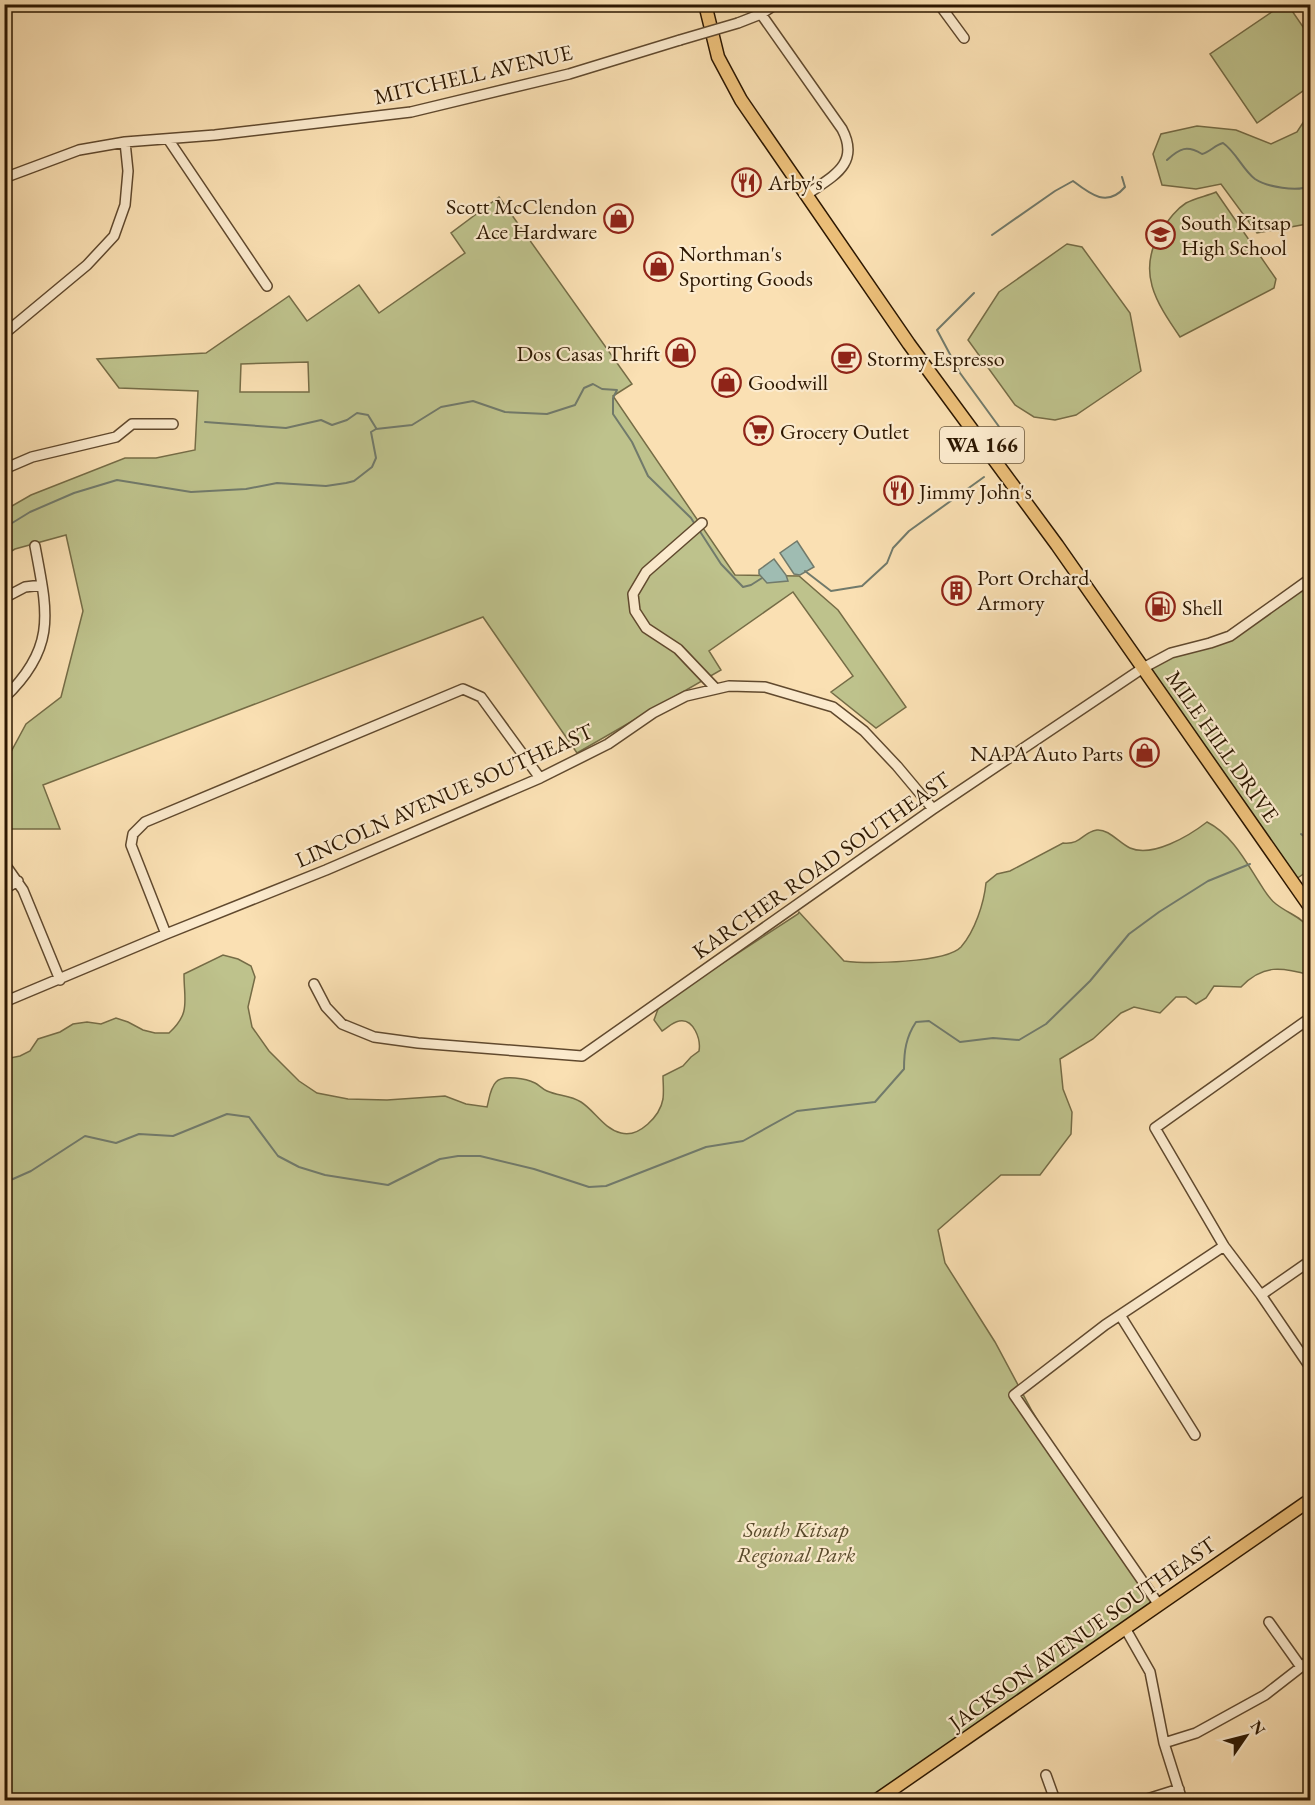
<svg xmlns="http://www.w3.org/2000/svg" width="1315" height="1805" viewBox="0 0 1315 1805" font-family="'EB Garamond',serif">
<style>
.green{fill:#bec28c;stroke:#756c46;stroke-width:1.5;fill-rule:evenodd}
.water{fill:#9fbcb2;stroke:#717a6b;stroke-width:1.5}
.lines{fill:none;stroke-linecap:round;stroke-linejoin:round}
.stream{stroke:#717a6b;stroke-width:2}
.minor-casing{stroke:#60492e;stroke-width:12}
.major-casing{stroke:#2c1701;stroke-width:15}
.minor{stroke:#fcebce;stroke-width:9}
.major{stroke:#edc07a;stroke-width:12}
.minor-bridge-casing{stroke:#60492e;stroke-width:12;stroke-linecap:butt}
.minor-bridge{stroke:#fcebce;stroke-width:9}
.labels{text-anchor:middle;stroke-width:4.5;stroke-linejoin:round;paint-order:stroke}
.shield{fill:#fcebce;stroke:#6a573e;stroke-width:1.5}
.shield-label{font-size:21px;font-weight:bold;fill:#2c1701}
.street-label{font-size:22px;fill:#2c1701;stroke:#fcebce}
.poi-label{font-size:22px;fill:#2c1701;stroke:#fcebce;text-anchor:start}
.park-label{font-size:22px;font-style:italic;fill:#584a2b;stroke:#fcebce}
</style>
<rect width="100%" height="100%" fill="#fae0b3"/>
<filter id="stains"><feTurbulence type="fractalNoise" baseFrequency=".00333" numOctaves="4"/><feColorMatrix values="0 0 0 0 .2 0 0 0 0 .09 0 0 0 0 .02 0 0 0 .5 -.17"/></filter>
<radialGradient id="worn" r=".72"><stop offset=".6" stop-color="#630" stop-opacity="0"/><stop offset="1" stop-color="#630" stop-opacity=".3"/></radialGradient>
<path class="green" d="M1282 5H1288L1310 37V86L1257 123 1210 54Z
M1310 112V222L1307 224 1257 233 1221 184 1196 189 1162 185 1153 154 1161 134 1197 126 1236 130 1271 144 1297 132Z
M1216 192 1276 279 1274 288 1180 337C1156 302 1136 272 1161 231 1168 221 1175 210 1186 203 1195 198 1207 196 1216 192Z
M499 197 632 384 613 396 735 575 799 576 838 610 906 707 876 728 831 692 853 676 793 592 709 651 721 670 577 753 483 617 43 785 60 829H5V763L26 724 61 697 83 611 66 535 15 549 5 555V510L31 495 125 458H156L195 450 198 391 119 388 97 359 206 353 289 296 307 321 359 285 379 313 465 253 451 233ZM308 362 309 392H240L241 364Z
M1067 244 1082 247 1130 313 1141 371 1076 415 1055 420 1034 417 1015 405 968 340 999 292Z
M1310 579V880L1305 873 1293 881 1143 668 1210 643Z
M1207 822C1231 834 1245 860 1259 882 1264 890 1269 899 1276 904 1287 913 1302 917 1310 929V975C1282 967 1263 964 1241 987L1214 986 1206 998 1196 1004 1186 997H1176L1160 1013 1134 1007 1121 1013 1093 1039 1060 1059 1063 1089 1072 1112 1071 1134 1040 1175H1001L938 1230 945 1263 995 1342 1032 1411 1078 1487 1159 1605 877 1800H5V1059L20 1056 30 1051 38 1039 60 1032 73 1024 87 1022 101 1024 116 1018 128 1022 143 1030 155 1033H169C191 1013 184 1001 184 974L223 955 238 959 251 966 255 977 248 1007 252 1027 269 1051 299 1081 317 1093 348 1099 387 1100 445 1096 466 1104 487 1107C489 1100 490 1088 496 1082 503 1074 527 1079 535 1083 539 1085 542 1089 547 1091 558 1096 570 1095 581 1102 595 1111 604 1129 621 1133 639 1138 660 1116 663 1099 664 1091 663 1083 663 1076L683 1066 691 1057 699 1051C701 1040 694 1018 679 1021 673 1022 667 1028 662 1031L654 1020 658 1009 666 1000 798 914 799 912 844 961C867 964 946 963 961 947 975 931 984 903 986 883L997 874 1010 871 1063 843C1082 845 1082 832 1097 830 1109 829 1119 843 1130 848 1152 858 1189 836 1207 822Z"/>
<path class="water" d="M797 541 814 567 800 575 794 574 780 553Z
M774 559 786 575 788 581 767 583 759 574V570Z"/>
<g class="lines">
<path class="stream" d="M1167 160C1180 148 1187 145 1202 154 1210 152 1215 145 1223 143 1236 152 1243 170 1255 179 1267 187 1297 192 1310 186
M992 235 1055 191 1073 181C1090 194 1107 208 1125 187L1122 177
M974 293 937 330 960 373 1000 428
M205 422 286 428 321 420 332 425 347 420 357 413 368 415 376 428
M376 429 412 425 441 407 473 401 505 412 547 414 575 405 584 388 593 384 602 389 617 390 613 398V414L632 442 648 476 691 518 696 526
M4 528 30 512 74 493 117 480 191 492 246 489 277 483 326 486 346 483 354 481 372 467 376 458 371 432 376 429
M699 530 721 564 743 587 751 585 762 578
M805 571 831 591 862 586 887 563 893 548 909 531 984 477
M1301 834 1310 841
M4 1183 31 1171 85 1136 116 1143 139 1134 173 1136 227 1114 249 1117 278 1156 299 1167 325 1175 388 1185 440 1159 458 1156H480L534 1169 589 1187 606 1186 706 1147 743 1141 797 1111 875 1102 904 1069C904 1051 906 1037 916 1022L929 1021 960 1042 993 1038 1019 1040 1046 1024 1090 981 1129 934 1159 912 1208 881 1250 864"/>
<defs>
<path id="minor" d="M939 4 964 38
M761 14 842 129C861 165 831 177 806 195
M738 23 761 14 776 4
M168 139 267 286
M4 178 79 150 125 142 215 135 411 112 569 74 680 40
M4 334 87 265 114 236 125 205 128 171 125 142
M4 469 32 457 116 437 132 424H173
M702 523 646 572 633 594 635 611 646 628 678 649 716 689
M4 598 25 587 42 585
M4 698C58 647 47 611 35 546
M4 863 23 890 60 980
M4 889 18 881
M166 934 131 845 133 834 145 822 463 689 481 697 540 778
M314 984 326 1007 342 1024 374 1037 418 1043 582 1056 933 809 1143 668 1171 653 1210 643 1230 636 1310 579
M4 1002 166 934 326 870 540 778 608 744 653 713 686 696 729 686 765 687 833 707 864 731 897 766 933 809
M1310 1018 1155 1128 1224 1246 1261 1295 1310 1367
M1261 1295 1310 1261
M1120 1315 1195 1435
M1159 1605 1014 1395 1105 1325 1224 1246
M1269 1622 1301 1667
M1125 1628 1150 1672 1164 1743 1182 1800
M1164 1743 1196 1733 1265 1695 1310 1660
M1046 1775 1055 1800
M1144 1800 1179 1789"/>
<path id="major" d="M705 4 718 57 741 100 909 344 1057 545 1310 907
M877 1800 1310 1500"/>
</defs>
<use href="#minor" class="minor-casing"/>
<use href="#major" class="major-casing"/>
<use href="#minor" class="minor"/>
<use href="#major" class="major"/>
<defs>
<path id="minor-bridge" d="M680 40 738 23"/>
</defs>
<use href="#minor-bridge" class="minor-bridge-casing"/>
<use href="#minor-bridge" class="minor-bridge"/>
</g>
<defs>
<symbol id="restaurant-ring" viewBox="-11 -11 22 22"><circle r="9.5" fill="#fcebce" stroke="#8f2418" stroke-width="1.5"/><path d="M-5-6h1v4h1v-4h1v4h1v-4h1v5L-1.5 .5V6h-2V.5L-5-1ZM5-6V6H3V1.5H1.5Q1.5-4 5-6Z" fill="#8f2418"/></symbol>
<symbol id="shop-ring" viewBox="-11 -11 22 22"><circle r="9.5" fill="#fcebce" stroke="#8f2418" stroke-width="1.5"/><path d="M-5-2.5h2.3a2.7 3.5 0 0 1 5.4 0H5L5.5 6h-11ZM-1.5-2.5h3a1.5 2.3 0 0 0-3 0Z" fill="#8f2418"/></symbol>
<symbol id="school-ring" viewBox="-11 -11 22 22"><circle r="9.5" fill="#fcebce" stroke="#8f2418" stroke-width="1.5"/><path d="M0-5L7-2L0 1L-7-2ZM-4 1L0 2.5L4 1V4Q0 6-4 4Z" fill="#8f2418"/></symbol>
<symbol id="cafe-ring" viewBox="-11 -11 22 22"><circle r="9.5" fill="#fcebce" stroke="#8f2418" stroke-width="1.5"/><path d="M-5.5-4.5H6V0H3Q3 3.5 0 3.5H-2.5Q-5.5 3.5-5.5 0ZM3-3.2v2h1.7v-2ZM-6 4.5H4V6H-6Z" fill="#8f2418"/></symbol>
<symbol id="supermarket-ring" viewBox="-11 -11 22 22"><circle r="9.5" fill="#fcebce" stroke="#8f2418" stroke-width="1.5"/><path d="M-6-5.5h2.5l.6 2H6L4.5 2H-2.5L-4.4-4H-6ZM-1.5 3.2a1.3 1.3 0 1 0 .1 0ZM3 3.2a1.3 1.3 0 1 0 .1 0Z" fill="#8f2418"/></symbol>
<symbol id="building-ring" viewBox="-11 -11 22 22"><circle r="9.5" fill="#fcebce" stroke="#8f2418" stroke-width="1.5"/><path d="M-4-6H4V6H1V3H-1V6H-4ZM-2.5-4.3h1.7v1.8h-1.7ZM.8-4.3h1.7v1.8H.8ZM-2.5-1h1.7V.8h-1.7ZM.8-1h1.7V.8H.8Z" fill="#8f2418"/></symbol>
<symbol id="fuel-ring" viewBox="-11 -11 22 22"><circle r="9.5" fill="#fcebce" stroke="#8f2418" stroke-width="1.5"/><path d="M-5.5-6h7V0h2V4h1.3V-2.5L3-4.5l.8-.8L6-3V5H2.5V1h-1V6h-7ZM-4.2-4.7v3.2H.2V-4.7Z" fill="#8f2418"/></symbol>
</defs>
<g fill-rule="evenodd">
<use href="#restaurant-ring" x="730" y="166" width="33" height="33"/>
<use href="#shop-ring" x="602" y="202" width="33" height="33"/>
<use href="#school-ring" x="1144" y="218" width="33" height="33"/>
<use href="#shop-ring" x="642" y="250" width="33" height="33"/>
<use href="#shop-ring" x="664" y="336" width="33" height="33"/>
<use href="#cafe-ring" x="830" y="342" width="33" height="33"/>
<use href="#shop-ring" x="710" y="366" width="33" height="33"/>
<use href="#supermarket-ring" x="742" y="414" width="33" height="33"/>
<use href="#restaurant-ring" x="882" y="474" width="33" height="33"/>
<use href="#building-ring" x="940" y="574" width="33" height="33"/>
<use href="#fuel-ring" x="1144" y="590" width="33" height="33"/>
<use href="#shop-ring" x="1128" y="736" width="33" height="33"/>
</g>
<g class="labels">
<rect class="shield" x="940" y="427" width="84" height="36" rx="4.5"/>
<g class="shield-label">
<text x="982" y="452">WA 166</text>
</g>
<g class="street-label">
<text transform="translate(473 74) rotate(-13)" y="8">MITCHELL AVENUE</text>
<text transform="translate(1223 746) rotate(55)" y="8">MILE HILL DRIVE</text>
<text transform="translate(444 795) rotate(-24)" y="8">LINCOLN AVENUE SOUTHEAST</text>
<text transform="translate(821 865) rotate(-35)" y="8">KARCHER ROAD SOUTHEAST</text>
<text transform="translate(1082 1633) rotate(-35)" y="8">JACKSON AVENUE SOUTHEAST</text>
</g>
<g class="poi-label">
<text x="768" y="190">Arby's</text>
<text x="597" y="214" text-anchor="end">Scott McClendon<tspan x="597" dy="25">Ace Hardware</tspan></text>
<text x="1181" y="230">South Kitsap<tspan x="1181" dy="25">High School</tspan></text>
<text x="679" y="261">Northman's<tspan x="679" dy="25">Sporting Goods</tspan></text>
<text x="660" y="361" text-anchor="end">Dos Casas Thrift</text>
<text x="867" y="366">Stormy Espresso</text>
<text x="748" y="390">Goodwill</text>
<text x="780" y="439">Grocery Outlet</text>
<text x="919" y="499">Jimmy John's</text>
<text x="977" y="585">Port Orchard<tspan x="977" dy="25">Armory</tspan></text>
<text x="1182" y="615">Shell</text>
<text x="1123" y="761" text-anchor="end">NAPA Auto Parts</text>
</g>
<g class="park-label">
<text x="796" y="1537">South Kitsap<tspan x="796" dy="25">Regional Park</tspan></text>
</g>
</g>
<rect width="1315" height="1805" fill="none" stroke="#fae0b3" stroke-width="24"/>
<rect x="6" y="6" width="1303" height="1793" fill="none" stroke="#2c1701" stroke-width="3"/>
<rect x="12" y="12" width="1291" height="1781" fill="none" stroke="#2c1701" stroke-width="1.5"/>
<g transform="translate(1246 1736) rotate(55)" stroke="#fcebce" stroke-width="4.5" paint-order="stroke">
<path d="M0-4.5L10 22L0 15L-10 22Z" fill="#2c1701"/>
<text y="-9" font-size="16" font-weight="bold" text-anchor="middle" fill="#2c1701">N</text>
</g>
<rect width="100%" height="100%" filter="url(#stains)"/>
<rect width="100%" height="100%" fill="url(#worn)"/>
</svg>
